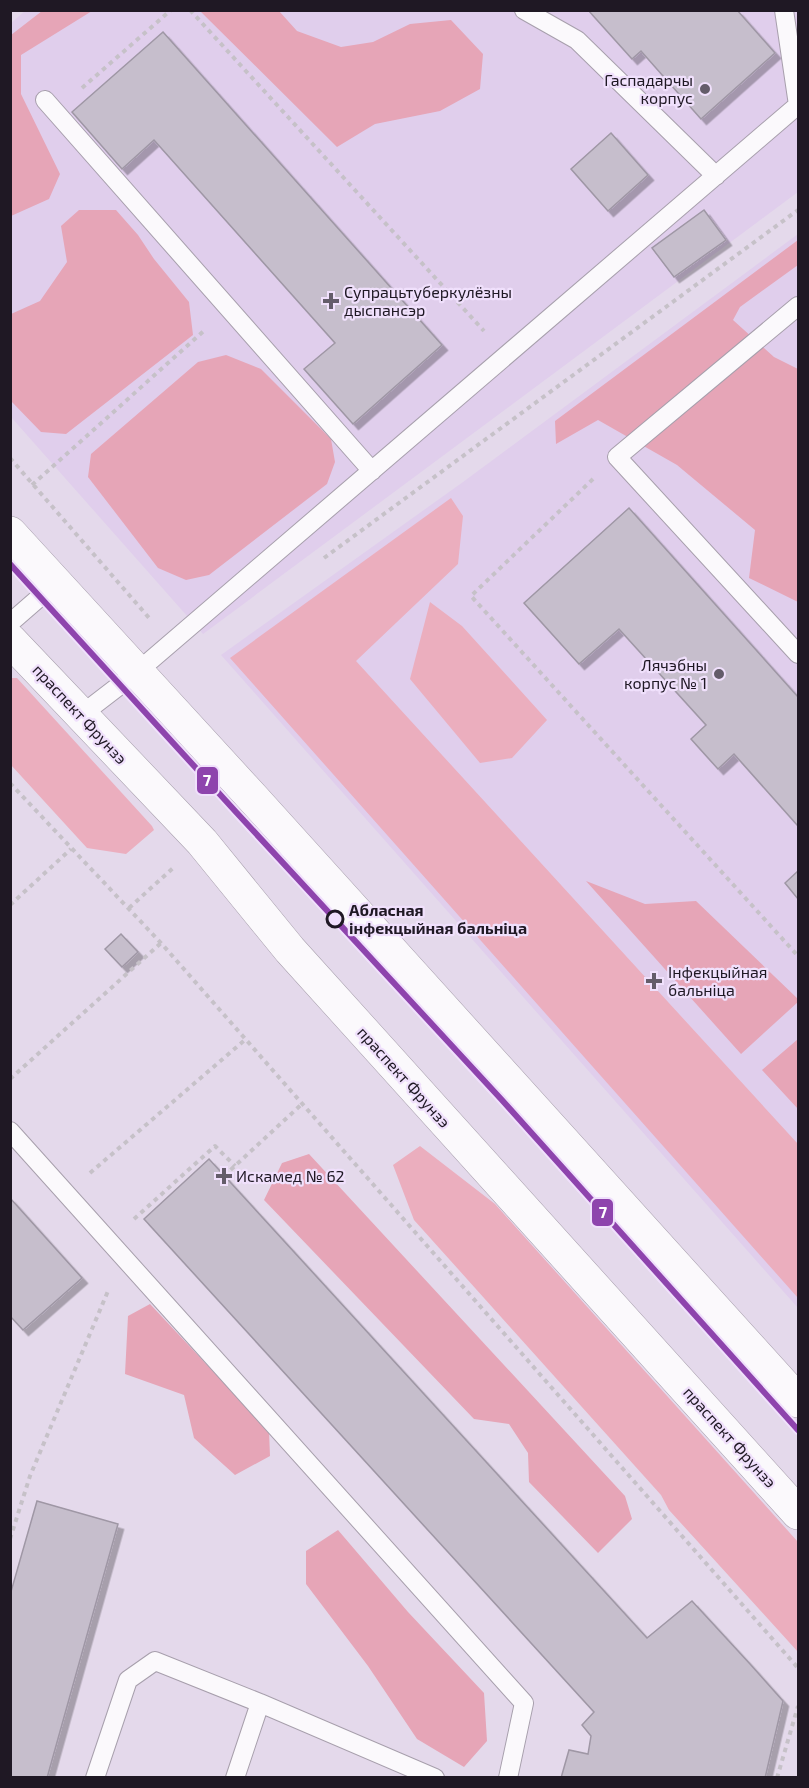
<svg xmlns="http://www.w3.org/2000/svg" width="809" height="1788" viewBox="0 0 809 1788" font-family="'Exo 2',sans-serif">
<style>
.built{fill:#e0ceec}
.green{fill:#ebaebe}
.forest{fill:#e6a5b7}
.building{fill:#c6becc;stroke:#9f97a5;stroke-width:1.5;filter:url(#shadow)}
.lines{fill:none;stroke-linecap:round;stroke-linejoin:round}
.lane-casing{stroke:#a79fac;stroke-width:20}
.primary-casing{stroke:#a79fac;stroke-width:34}
.path{stroke:#c6c1c8;stroke-width:4;stroke-dasharray:4.5 4.5;stroke-linecap:butt}
.lane{stroke:#fbf9fc;stroke-width:18}
.primary{stroke:#fbf9fc;stroke-width:33}
.tram-1-casing{stroke:#f0e0fc;stroke-width:10}
.tram-1{stroke:#8e44ad;stroke-width:6}
.poi-dot{fill:#645c6a;stroke:#f0e0fc;stroke-width:2}
.stop-dot{fill:#f0e0fc;stroke:#1f1824;stroke-width:3}
.labels{text-anchor:middle;stroke-width:4.5;stroke-linejoin:round;paint-order:stroke}
.poi-label{font-size:16px;fill:#1f1824;stroke:#f0e0fc;text-anchor:start}
.street-label{font-size:16px;fill:#1f1824;stroke:#f0e0fc}
.stop-label{font-size:16px;font-weight:bold;fill:#1f1824;stroke:#f0e0fc;text-anchor:start}
.line-badge{stroke:#f0e0fc;stroke-width:2}
.badge-label{font-size:16px;text-anchor:middle;font-weight:bold;fill:#fff}
</style>
<defs>
<filter id="shadow"><feDropShadow dx="5.5" dy="5.5" stdDeviation="0" flood-color="#0004"/></filter>
</defs>
<rect width="100%" height="100%" fill="#e4d9eb"/>
<path class="built" d="M26 10 798 11V192L203 634 11 417 10 24Z
M798 234V1308L221 655 463 482Z"/>
<path class="green" d="M451 498 463 516 458 564 356 661 798 1144V1298L230 658Z
M430 602 462 626 547 720 512 758 480 763 410 679Z
M11 678H17L152 826 154 830 126 854 87 848 11 765Z
M420 1146 495 1204 798 1542V1652L669 1510 661 1495 414 1220 393 1165Z"/>
<path class="forest" d="M42 11H92L21 55V94L60 174 49 199 11 216V35Z
M200 11H279L297 31 341 47 373 42 410 24 451 20 483 54 480 89 440 111 375 124 337 147Z
M79 210H116L138 235 154 259 189 302 193 335 66 434 41 432 11 401V314L40 301 67 262 61 226Z
M798 240V265L740 307 733 320 774 357 798 369V602L749 578 755 530 677 465 598 420 556 444 555 421Z
M226 355 261 369 331 439 335 462 327 484 209 575 186 580 158 568 88 477 91 454 198 362Z
M586 881 645 904 696 901 798 999V1002L741 1054Z
M798 1039V1109L762 1070Z
M309 1154 625 1496 632 1519 598 1553 529 1482 528 1453 509 1424 474 1419 264 1200 282 1163Z
M150 1304 269 1431 270 1456 235 1475 194 1438 184 1395 125 1374 128 1316Z
M338 1530 408 1612 484 1693 487 1741 464 1767 417 1739 368 1666 306 1584V1551Z"/>
<path class="building" d="M588 10H737L775 53 701 119 641 51 632 59Z
M163 32 442 345 353 424 304 369 335 343 154 140 122 169 72 112Z
M611 133 648 175 608 211 571 169Z
M704 210 726 240 674 277 652 248Z
M629 508 798 697V826L734 754 718 769 691 739 706 725 619 629 579 664 524 603Z
M798 871V899L785 883Z
M121 934 138 952 122 967 105 949Z
M209 1159 647 1638 692 1601 750 1664 783 1701 765 1778H561L569 1750 588 1754 591 1736 582 1725 594 1712 144 1219Z
M10 1198 82 1278 23 1330 10 1316Z
M37 1501 118 1524 47 1778H10V1595Z"/>
<g class="lines">
<defs>
<path id="lane" d="M524 10 577 40 716 176
M784 10 798 105
M45 100 372 471
M798 306 617 457 798 654
M10 623 56 583
M81 715 137 672 798 105
M10 1131 524 1703 508 1778
M95 1778 128 1680 155 1661 260 1703 435 1778
M235 1778 260 1703"/>
<path id="primary" d="M10 533 252 797 798 1401
M10 640 202 842 290 950 798 1513"/>
</defs>
<use href="#lane" class="lane-casing"/>
<use href="#primary" class="primary-casing"/>
<path class="path" d="M190 10 484 331
M82 88 171 10
M10 458 150 619
M593 479 471 596 798 956
M32 485 206 329
M324 558 798 210
M10 783 161 943 798 1668
M10 905 71 849
M129 908 173 868
M10 1079 161 943
M90 1173 246 1039
M224 1176 303 1103
M134 1219 215 1146 235 1166
M10 1539 30 1476 108 1291
M777 1778 798 1706"/>
<use href="#lane" class="lane"/>
<use href="#primary" class="primary"/>
<defs>
<path id="tram-1" d="M10 564 236 812 501 1099 798 1430"/>
</defs>
<use href="#tram-1" class="tram-1-casing"/>
<use href="#tram-1" class="tram-1"/>
</g>
<g class="poi-dot">
<circle cx="705" cy="89" r="6"/>
<path d="M328 292h6v6h6v6h-6v6h-6v-6h-6v-6h6z"/>
<circle cx="719" cy="674" r="6"/>
<path d="M651 972h6v6h6v6h-6v6h-6v-6h-6v-6h6z"/>
<path d="M221 1167h6v6h6v6h-6v6h-6v-6h-6v-6h6z"/>
</g>
<circle class="stop-dot" cx="335" cy="919" r="8"/>
<g class="labels">
<g class="poi-label">
<text x="693" y="86" text-anchor="end">Гаспадарчы<tspan x="693" dy="18">корпус</tspan></text>
<text x="344" y="298">Супрацьтуберкулёзны<tspan x="344" dy="18">дыспансэр</tspan></text>
<text x="707" y="671" text-anchor="end">Лячэбны<tspan x="707" dy="18">корпус № 1</tspan></text>
<text x="668" y="978">Інфекцыйная<tspan x="668" dy="18">бальніца</tspan></text>
<text x="236" y="1182">Искамед № 62</text>
</g>
<g class="street-label">
<text transform="translate(80 714) rotate(47)" y="6">праспект Фрунзэ</text>
<text transform="translate(404 1077) rotate(48)" y="6">праспект Фрунзэ</text>
<text transform="translate(730 1437) rotate(48)" y="6">праспект Фрунзэ</text>
</g>
<g class="stop-label">
<text x="349" y="916">Абласная<tspan x="349" dy="18">інфекцыйная бальніца</tspan></text>
</g>
</g>
<g class="line-badge">
<rect x="196" y="766" width="23" height="29" rx="6" fill="#8e44ad"/>
<rect x="591" y="1198" width="23" height="29" rx="6" fill="#8e44ad"/>
</g>
<g class="badge-label">
<text x="207" y="786">7</text>
<text x="603" y="1218">7</text>
</g>
<rect width="809" height="1788" fill="none" stroke="#1f1824" stroke-width="24"/>
</svg>
